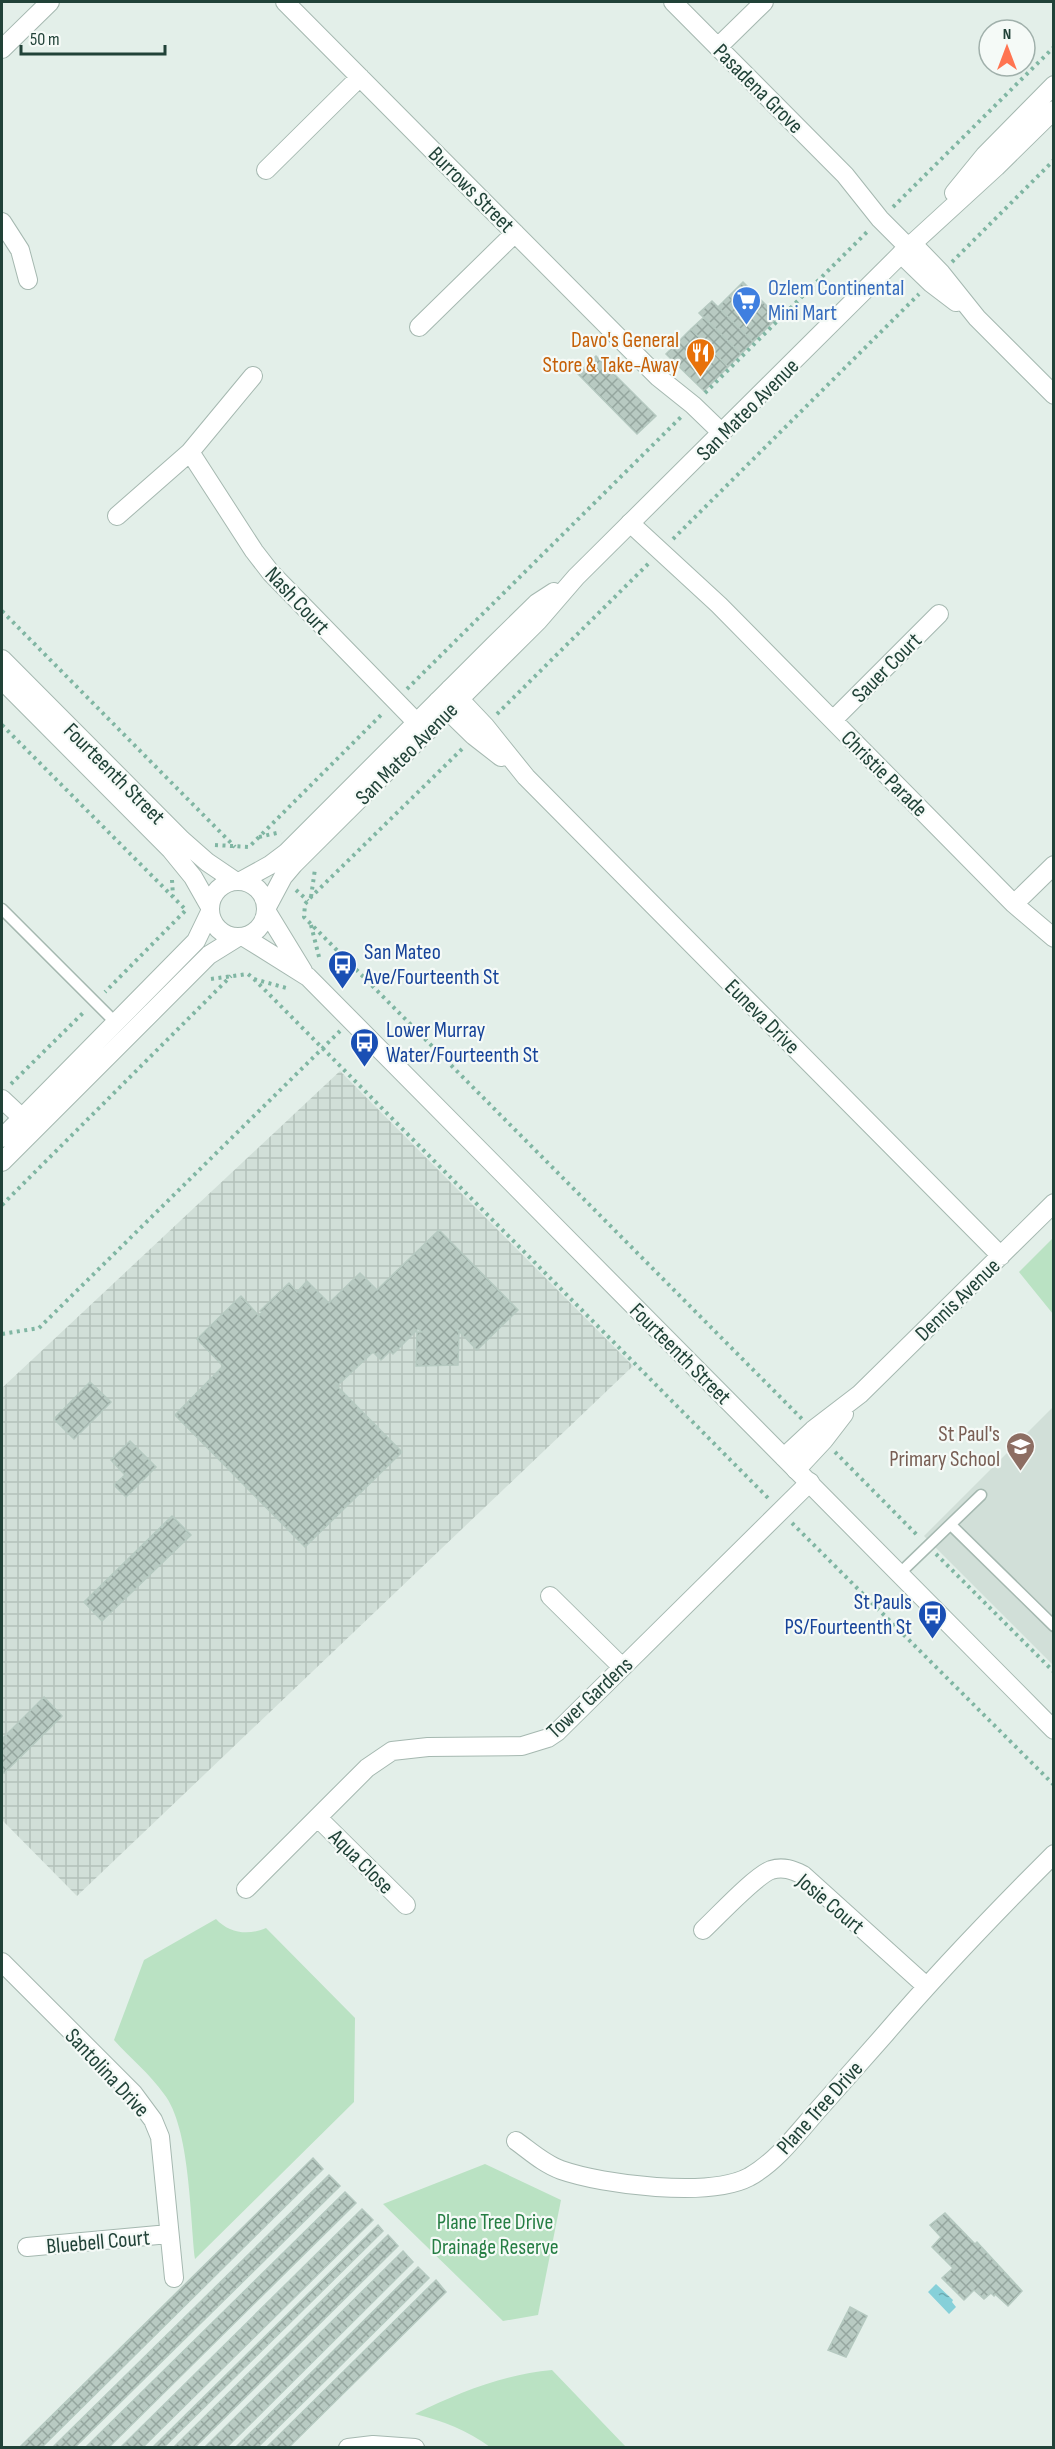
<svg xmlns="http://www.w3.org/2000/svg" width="1055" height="2449" viewBox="0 0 1055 2449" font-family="'Sofia Sans Condensed',sans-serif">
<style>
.built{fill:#d1dfd8}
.industrial{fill:url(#industrial-grid)}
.green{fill:#bae2c3}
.water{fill:url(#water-ripples)}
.building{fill:url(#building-cross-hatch);stroke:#b5c9c0;stroke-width:1.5}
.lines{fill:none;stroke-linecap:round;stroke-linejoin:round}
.service-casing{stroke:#a5b8b0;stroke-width:13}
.minor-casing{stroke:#a5b8b0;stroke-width:20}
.tertiary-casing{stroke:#a5b8b0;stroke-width:20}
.path{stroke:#80b6a3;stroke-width:4;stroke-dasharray:3 4.5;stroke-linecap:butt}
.service{stroke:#fff;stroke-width:10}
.minor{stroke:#fff;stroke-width:18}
.tertiary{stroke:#fff;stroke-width:18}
.labels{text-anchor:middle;stroke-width:4.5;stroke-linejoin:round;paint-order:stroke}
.street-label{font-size:22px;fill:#214238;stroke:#f5faf7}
.shop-label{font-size:22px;fill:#366cbe;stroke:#f5faf7;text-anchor:start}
.food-label{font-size:22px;fill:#c56008;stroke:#f5faf7;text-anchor:end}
.transit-label{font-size:22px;fill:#164399;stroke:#f5faf7;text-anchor:start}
.education-label{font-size:22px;fill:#785e54;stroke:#f5faf7;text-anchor:end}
.park-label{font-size:22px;fill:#267e44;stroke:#f5faf7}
</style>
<defs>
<pattern id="industrial-grid" width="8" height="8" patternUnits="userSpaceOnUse" patternTransform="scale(1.5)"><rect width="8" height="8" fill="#d1dfd8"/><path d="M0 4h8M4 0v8" fill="none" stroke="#b3c1ba"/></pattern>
<pattern id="water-ripples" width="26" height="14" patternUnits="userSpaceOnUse" patternTransform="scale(1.5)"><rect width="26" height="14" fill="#86d0d9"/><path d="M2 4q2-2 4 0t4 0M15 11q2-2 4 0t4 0" fill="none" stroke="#6daab1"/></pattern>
<pattern id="building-cross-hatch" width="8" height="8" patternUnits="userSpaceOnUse" patternTransform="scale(1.5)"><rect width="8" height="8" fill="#b8cac2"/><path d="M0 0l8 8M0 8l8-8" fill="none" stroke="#95a69f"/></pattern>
</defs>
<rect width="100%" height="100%" fill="#e3efe9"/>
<path class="built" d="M1053 1407V1665L924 1536Z"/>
<path class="industrial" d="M340 1071 633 1366 77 1896 2 1820V1388Z"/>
<path class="green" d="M1053 1238V1314L1019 1272Z
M216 1919C229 1933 248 1936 266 1928L355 2018 354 2102 195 2259C190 2216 190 2127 164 2094 150 2074 130 2058 114 2040L144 1960Z
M485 2164 561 2200 538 2315 503 2321 383 2204Z
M552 2370 626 2447H490C467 2430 443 2421 415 2414 460 2392 502 2375 552 2370Z"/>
<path class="water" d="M936 2284 953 2300 952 2302 956 2307 949 2314 928 2292Z"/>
<path class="building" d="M743 282 778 317 753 342 718 307Z
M712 301 753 342 741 354 699 313Z
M704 317 741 354 728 367 691 329Z
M691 329 728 367 704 391 666 354Z
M596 356 656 416 637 434 578 374Z
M439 1230 518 1310 477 1350 457 1329 456 1330 459 1332 458 1365 416 1366 417 1332H422L418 1329 393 1354 390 1351 381 1360 373 1352 337 1386 402 1452 305 1547 175 1415 223 1366 197 1339 241 1296 259 1316 262 1312 260 1311 289 1283 297 1292 307 1281 329 1303 360 1273 377 1290Z
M90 1382 111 1402 74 1439 54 1419Z
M130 1441 156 1467 126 1497 114 1485 125 1475 111 1460Z
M172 1516 191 1535 102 1621 84 1602Z
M44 1697 62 1716 4 1773 2 1770V1739Z
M313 2158 323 2169 41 2448H19Z
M329 2175 340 2186 74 2448H52Z
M345 2192 356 2203 108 2448H85Z
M362 2209 373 2220 142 2448H120Z
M945 2213 975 2244 977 2242 1022 2291 1008 2306 995 2294 994 2296 991 2293 984 2299 974 2290 964 2300 942 2278 953 2268 932 2247 941 2237 930 2225Z
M378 2225 383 2231 163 2448H152Z
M388 2235 398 2246 194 2448H173Z
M403 2251 413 2262 226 2448H204Z
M418 2267 429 2278 257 2448H235Z
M436 2280 446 2292 288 2448H266Z
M850 2307 867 2316 846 2357 828 2350Z"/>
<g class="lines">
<defs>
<path id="service" d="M2 909 118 1025
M951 1525 1054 1626
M899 1574 981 1495"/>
<path id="minor" d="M285 2 658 377 693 405 722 433
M673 2 845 175 880 219 908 247
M718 47 764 2
M2 49 50 2
M266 170 360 77
M2 222 20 250 28 280
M912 243 941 273 977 318 1054 395
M901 254 931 283 956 302
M419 327 515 233
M190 452 254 551 271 573 426 732
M117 516 190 452 253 376
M630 523 719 605 1014 904 1054 938
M450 689 485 726 526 777 1001 1256
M438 701 474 736 501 757
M833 720 939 614
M1014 904 1054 865
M2 1099 33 1128
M784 1457 813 1430 860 1394 1054 1203
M796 1470 824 1440 844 1414
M550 1596 622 1667
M318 1818 406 1905
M246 1889 367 1768 392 1751 428 1747 522 1746 548 1738 557 1732 810 1482
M703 1930C718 1916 755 1876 771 1870 783 1866 793 1870 803 1875L926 1986
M2 1962 133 2093 153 2120 160 2137 174 2278
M516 2141C530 2151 544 2164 561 2170 604 2185 709 2198 749 2177 776 2162 797 2134 817 2111 840 2085 863 2059 886 2033 939 1971 996 1912 1054 1854
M27 2247 169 2234
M348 2448 373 2445 415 2448"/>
<path id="tertiary" d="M954 193 985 155 1054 85
M2 659 182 840 207 862 235 881
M2 680 171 850 193 877 210 907
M210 909a28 28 0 1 1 56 0a28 28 0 1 1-56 0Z
M241 881 270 865 286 853 494 645 537 603 554 592
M267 907 283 877 294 864 538 621 576 577 901 254 996 167 1054 110
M267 912 303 971
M244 937 308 977 1054 1730
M2 1138 196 941 210 912
M2 1162 209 955 238 937"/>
</defs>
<use href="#service" class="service-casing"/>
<use href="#minor" class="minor-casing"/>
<use href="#tertiary" class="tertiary-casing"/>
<path class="path" d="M893 207 1054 47
M952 262 1054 160
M705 393 868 231
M673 539 919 294
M2 611 235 847
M407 689 681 417
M497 714 649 563
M2 725 186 910 105 992
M462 749 311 897 305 904 304 917 802 1419
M259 837 281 832
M215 845 249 847 383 713
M172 880 173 896
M296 890 308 901
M311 897 315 869
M311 925 320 961
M211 979 248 974 254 979 770 1500
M254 979 290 989
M11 1084 84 1012
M2 1205 231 976
M2 1334 39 1328 340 1031
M835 1452 918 1536
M792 1523 1054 1785
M936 1554 1054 1672"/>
<use href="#service" class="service"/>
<use href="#minor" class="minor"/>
<use href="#tertiary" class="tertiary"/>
</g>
<defs>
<symbol id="supermarket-pin" viewBox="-11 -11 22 30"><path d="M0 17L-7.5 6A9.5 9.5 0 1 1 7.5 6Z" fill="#3f7fe0" stroke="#f5faf7"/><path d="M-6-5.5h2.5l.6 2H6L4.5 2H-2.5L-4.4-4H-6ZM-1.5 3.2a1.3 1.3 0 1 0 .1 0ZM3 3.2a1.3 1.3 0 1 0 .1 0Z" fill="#fff"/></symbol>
<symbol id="restaurant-pin" viewBox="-11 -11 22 30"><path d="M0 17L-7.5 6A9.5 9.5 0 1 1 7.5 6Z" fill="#e8710a" stroke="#f5faf7"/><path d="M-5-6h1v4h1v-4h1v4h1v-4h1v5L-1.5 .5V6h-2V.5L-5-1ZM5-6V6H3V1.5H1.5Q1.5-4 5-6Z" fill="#fff"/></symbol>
<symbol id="bus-pin" viewBox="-11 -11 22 30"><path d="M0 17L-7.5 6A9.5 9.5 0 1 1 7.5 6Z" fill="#1a4fb4" stroke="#f5faf7"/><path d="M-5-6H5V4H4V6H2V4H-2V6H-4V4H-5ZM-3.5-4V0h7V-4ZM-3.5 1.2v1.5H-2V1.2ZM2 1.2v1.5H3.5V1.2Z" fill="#fff"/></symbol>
<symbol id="school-pin" viewBox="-11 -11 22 30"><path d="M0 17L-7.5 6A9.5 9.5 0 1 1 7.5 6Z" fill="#8d6e63" stroke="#f5faf7"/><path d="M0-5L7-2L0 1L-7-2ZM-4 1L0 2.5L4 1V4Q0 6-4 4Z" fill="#fff"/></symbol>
</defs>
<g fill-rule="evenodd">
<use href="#supermarket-pin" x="730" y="284" width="33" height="45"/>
<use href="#restaurant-pin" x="684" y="336" width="33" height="45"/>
<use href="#bus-pin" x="326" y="948" width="33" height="45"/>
<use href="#bus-pin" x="348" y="1026" width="33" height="45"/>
<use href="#school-pin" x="1004" y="1430" width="33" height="45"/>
<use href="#bus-pin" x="916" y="1598" width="33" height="45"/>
</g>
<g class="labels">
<g class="street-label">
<text transform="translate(759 88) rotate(45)" y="8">Pasadena Grove</text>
<text transform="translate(472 189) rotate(45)" y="8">Burrows Street</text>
<text transform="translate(747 409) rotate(-45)" y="8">San Mateo Avenue</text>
<text transform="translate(298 600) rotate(47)" y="8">Nash Court</text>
<text transform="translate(886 667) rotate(-45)" y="8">Sauer Court</text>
<text transform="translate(406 753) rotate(-45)" y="8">San Mateo Avenue</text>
<text transform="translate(115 773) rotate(45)" y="8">Fourteenth Street</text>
<text transform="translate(885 773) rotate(45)" y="8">Christie Parade</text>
<text transform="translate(763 1016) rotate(45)" y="8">Euneva Drive</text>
<text transform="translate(957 1299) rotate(-44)" y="8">Dennis Avenue</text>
<text transform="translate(681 1353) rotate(45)" y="8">Fourteenth Street</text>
<text transform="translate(589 1697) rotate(-43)" y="8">Tower Gardens</text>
<text transform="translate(362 1861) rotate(45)" y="8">Aqua Close</text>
<text transform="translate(831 1903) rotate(40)" y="8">Josie Court</text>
<text transform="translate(108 2072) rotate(47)" y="8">Santolina Drive</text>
<text transform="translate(819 2107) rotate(-48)" y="8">Plane Tree Drive</text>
<text transform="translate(98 2241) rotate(-5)" y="8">Bluebell Court</text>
</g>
<g class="shop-label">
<text x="768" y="295">Ozlem Continental<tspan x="768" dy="25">Mini Mart</tspan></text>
</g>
<g class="food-label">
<text x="679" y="347">Davo's General<tspan x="679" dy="25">Store &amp; Take-Away</tspan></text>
</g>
<g class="transit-label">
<text x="364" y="959">San Mateo<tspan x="364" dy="25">Ave/Fourteenth St</tspan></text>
<text x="386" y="1037">Lower Murray<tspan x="386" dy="25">Water/Fourteenth St</tspan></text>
<text x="912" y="1609" text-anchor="end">St Pauls<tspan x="912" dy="25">PS/Fourteenth St</tspan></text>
</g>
<g class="education-label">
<text x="1000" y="1441">St Paul's<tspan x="1000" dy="25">Primary School</tspan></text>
</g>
<g class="park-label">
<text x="495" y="2229">Plane Tree Drive<tspan x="495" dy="25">Drainage Reserve</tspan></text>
</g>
</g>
<rect width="1055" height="2449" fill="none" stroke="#214238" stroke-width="6"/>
<g transform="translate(1007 48)"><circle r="28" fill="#f5faf7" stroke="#a0b0ab" stroke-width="1.5"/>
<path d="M0-4.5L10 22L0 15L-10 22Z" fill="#ff7451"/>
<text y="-9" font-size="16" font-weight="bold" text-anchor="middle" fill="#214238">N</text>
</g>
<path d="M21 45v9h144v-9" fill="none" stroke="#214238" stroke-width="3"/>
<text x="30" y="45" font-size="18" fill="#214238" stroke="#f5faf7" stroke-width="4.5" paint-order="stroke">50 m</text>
</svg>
